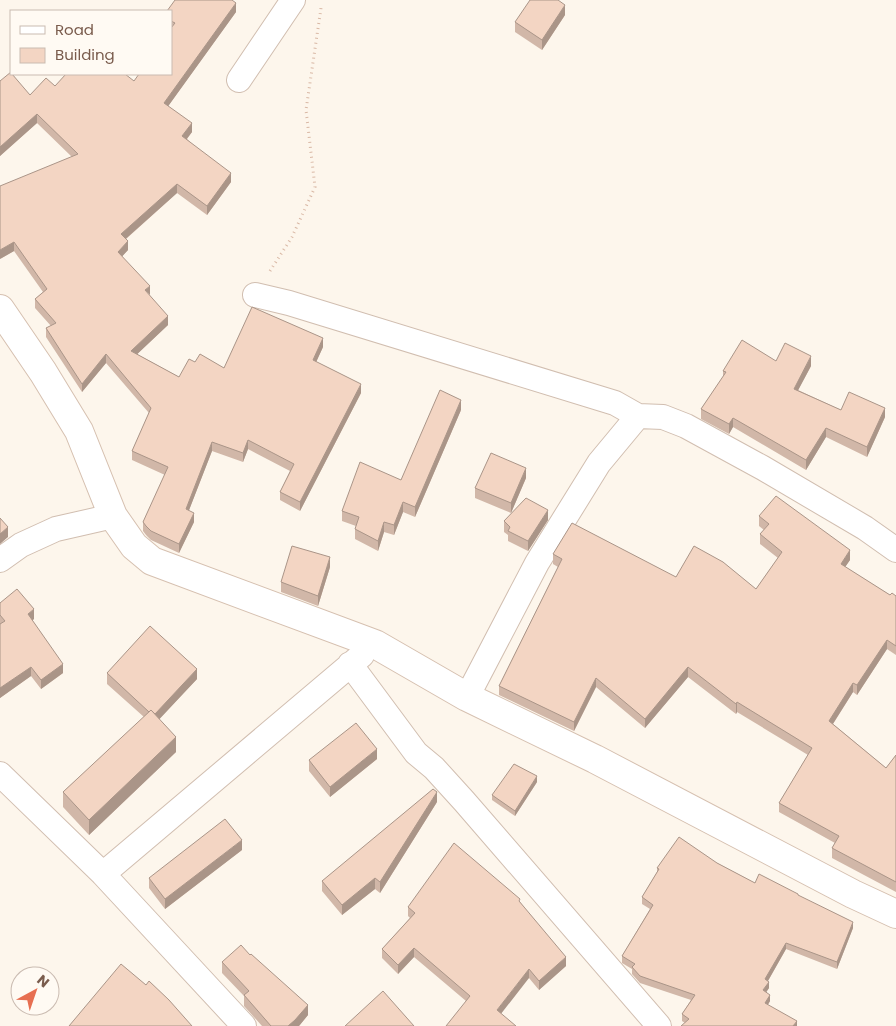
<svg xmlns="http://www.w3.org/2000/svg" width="896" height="1026" viewBox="0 0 896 1026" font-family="Poppins,sans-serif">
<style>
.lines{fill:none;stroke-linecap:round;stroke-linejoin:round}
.street-casing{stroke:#d1beb0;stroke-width:26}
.secondary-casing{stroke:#d6c0b0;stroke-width:30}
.path{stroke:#d9b8a5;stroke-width:3;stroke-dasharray:1 4;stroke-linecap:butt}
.street{stroke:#fff;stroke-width:24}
.secondary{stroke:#fff;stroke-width:28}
.wall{fill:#d1b7a8}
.shaded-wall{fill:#aa9588}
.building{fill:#f3d5c3;stroke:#aa9588}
</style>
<rect width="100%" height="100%" fill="#fdf6ec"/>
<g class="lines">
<defs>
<path id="street" d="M239 80 293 0
M255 295 289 303 615 403 638 416 663 417 686 426 763 468 865 528 896 550
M0 560 21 545 56 529 113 516
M350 664 416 753 434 768 464 801 659 1026
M467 697 537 563 599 463 638 416
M0 774 103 874 244 1026
M103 874 362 655"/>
<path id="secondary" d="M0 309 43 372 79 431 113 516 134 546 152 561 375 644 467 697 595 759 853 894 896 914"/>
</defs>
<use href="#street" class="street-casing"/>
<use href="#secondary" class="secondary-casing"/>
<path class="path" d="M270 271 292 237 315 187 306 110 321 8"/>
<use href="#street" class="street"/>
<use href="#secondary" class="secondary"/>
</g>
<path class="wall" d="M171 11 236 12 168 106 192 132 187 139 231 182 207 215 177 193 126 239 128 250 122 256 149 295 168 325 137 354 179 377 195 362 224 368 323 347 316 362 361 393 300 511 280 500V492L290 471 248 449 243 462 212 451 189 510 194 522 179 553 151 540 146 535 143 531V522L165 475 132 460V451L149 413 106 363 82 392 46 337V328L51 326 35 308V299L43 292 14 251 0 259 72 157 37 123 0 156V81L30 95 55 86 134 81 171 74Z
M565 15 542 50 515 32V22Z
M776 361 811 366 798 390 841 410 885 417 867 457 826 437 806 470 733 427 729 434 701 419V409L723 377V371Z
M461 410 415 517 403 512 394 535 384 532 378 551 355 539V529L356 526 342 521V511L401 480Z
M526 478 511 513 475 498V488Z
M759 516 850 560 845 567 890 595 896 596V655L887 649 857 695 853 692 833 724 886 768 896 755V892L832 858V848L835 843 779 812V803L808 755 737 712 736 714 688 677 645 728 596 687 574 731 499 695V686L558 567 553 564V554L676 577 756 589 778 558 760 544V534L764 530 759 526Z
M548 520 528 551 508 541V535L504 532V521Z
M330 567 318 606 281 592V582Z
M0 603 34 619 32 620 63 673 41 689 31 676 0 698Z
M107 673 197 679 159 719 176 752 89 835 63 807V792L144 717 107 684Z
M377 759 330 797 309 771V760Z
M537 782 515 816 492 800V795Z
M437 802 380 893 375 889 342 915 322 891V881Z
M242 850 165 909 149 888V878Z
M717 863 755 883 798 896 853 928 837 969 786 949 768 981 769 988 766 992 770 1001 768 1005 797 1026 685 1023 682 1021V1014L691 1000 640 983 632 974V969L622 963V956L650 909 642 904V897L657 872V868Z
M520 902 566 966 539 990 529 978 466 1001 414 957 398 974 382 958V949L410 918 408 916V907Z
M222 962 308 1015 299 1026H262L244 1006V996L222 973Z"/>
<path class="shaded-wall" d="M236 3V12L164 112V103Z
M565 5V15L542 50V40Z
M37 114V123L0 156V147Z
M192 123V132L182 145V136Z
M231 173V182L207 215V206Z
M177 184V193L121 243V234Z
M128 241V250L118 261V252Z
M14 242V251L0 259V250Z
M150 286V295L145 290Z
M168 316V325L131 360V351Z
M323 338V347L313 369V360Z
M106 354V363L82 392V384Z
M811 356V366L794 398V389Z
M361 384V393L300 511V502Z
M461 400V410L415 517V507Z
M885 408V417L867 457V447Z
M733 418V427L729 434V424Z
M826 428V437L806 470V460Z
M248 440V449L243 462V453Z
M212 442V451L186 518V509Z
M526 468V478L511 513V503Z
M403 502V512L394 535V525Z
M548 510V520L528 551V541Z
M194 513V522L179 553V544Z
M384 522V532L378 551V541Z
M8 527V537L0 544V534Z
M850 550V560L841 573V564Z
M330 557V567L318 606V596Z
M34 609V619L28 624V614Z
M887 640V649L857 695V685Z
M63 664V673L41 689V680Z
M31 667V676L0 698V688Z
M688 667V677L645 728V719Z
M197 669V679L153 726V716Z
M596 678V687L574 731V722Z
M853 683V692L829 730V721Z
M737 702V712L736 714V704Z
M176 737V752L89 835V820Z
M377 749V759L330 797V787Z
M537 776V782L515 816V811Z
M437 792V802L380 893V882Z
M242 840V850L165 909V899Z
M375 878V889L342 915V905Z
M853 922V928L837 969V962Z
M786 943V949L765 986V979Z
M414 948V957L398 974V965Z
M566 957V966L539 990V981Z
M529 969V978L497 1019V1010Z
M769 982V988L763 997V990Z
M770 995V1001L765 1009V1003Z
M308 1005V1015L299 1026H288Z
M797 1021V1026H793Z"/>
<path class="building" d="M175 0H232L236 3 164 103 192 123 182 136 231 173 207 206 177 184 121 234 128 241 118 252 150 286 145 290 168 316 131 351 179 377 189 359 195 362 200 354 224 368 252 307 323 338 313 360 361 384 300 502 280 492 294 464 248 440 243 453 212 442 186 509 194 513 179 544 151 531 146 526 143 522 168 467 132 451 151 408 106 354 82 384 46 328 56 323 35 299 47 289 14 242 0 250V186L78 154 37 114 0 147V81L11 72V74H12L30 95 46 78 55 86 66 74H125L134 81 139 74H171V28L175 23 171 21V11H167Z
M530 0H558L565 5 542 40 515 22Z
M742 340 776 361 785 343 811 356 794 389 841 410 849 392 885 408 867 447 826 428 806 460 733 418 729 424 701 409 726 372 723 371Z
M440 390 461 400 415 507 403 502 394 525 384 522 378 541 355 529 359 517 342 511 360 462 401 480Z
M491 453 526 468 511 503 475 488Z
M776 496 850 550 841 564 890 595 892 593 896 596V646L887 640 857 685 853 683 829 721 886 768 896 755V882L832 848 839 836 779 803 812 748 737 702 736 704 688 667 645 719 596 678 574 722 499 686 562 559 553 554 572 523 676 577 694 546 723 562 756 589 782 552 760 534 769 524 759 516Z
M526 498 548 510 528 541 508 531 510 527 504 521Z
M0 518 8 527 0 534Z
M292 546 330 557 318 596 281 582Z
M17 589 34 609 28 614 63 664 41 680 31 667 0 688V624L5 621 0 615V603Z
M150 626 197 669 155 714 151 710 149 712 107 673Z
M151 710 176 737 89 820 63 792Z
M356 723 377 749 330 787 309 760Z
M514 764 537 776 515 811 492 795Z
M433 789 437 792 380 882 375 878 342 905 322 881Z
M225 819 242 840 165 899 149 878Z
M679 837 717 863 755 883 759 874 798 894V895L853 922 837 962 786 943 765 979 769 982 763 990 770 995 765 1003 797 1021 793 1026H681L689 1019 682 1014 695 995 640 976 632 967 635 964 622 956 653 905 642 897 659 869 657 868Z
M454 843 520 899 519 901 566 957 539 981 529 969 497 1010 516 1026H446L470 996 414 948 398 965 382 949 415 913 408 907Z
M241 945 250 955 251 954 308 1005 295 1020 288 1026H271L244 995 249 991 222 962Z
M121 964 146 985 149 981 169 1000 192 1026H69Z
M383 991 414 1026H345Z"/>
<rect x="10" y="10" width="162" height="65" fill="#fffaf3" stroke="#cabbb1"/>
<rect x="20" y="26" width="25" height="8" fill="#ffffff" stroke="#cabbb1"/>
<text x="55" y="35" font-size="15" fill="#7a5c4d">Road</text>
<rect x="20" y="48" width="25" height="15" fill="#f3d5c3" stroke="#cabbb1"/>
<text x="55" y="60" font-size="15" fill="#7a5c4d">Building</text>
<g transform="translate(35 991) rotate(40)"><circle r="24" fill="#fffaf3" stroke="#cabbb1"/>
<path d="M0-4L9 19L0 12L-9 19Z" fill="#e76f51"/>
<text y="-8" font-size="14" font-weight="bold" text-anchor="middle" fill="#7a5c4d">N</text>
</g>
</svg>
